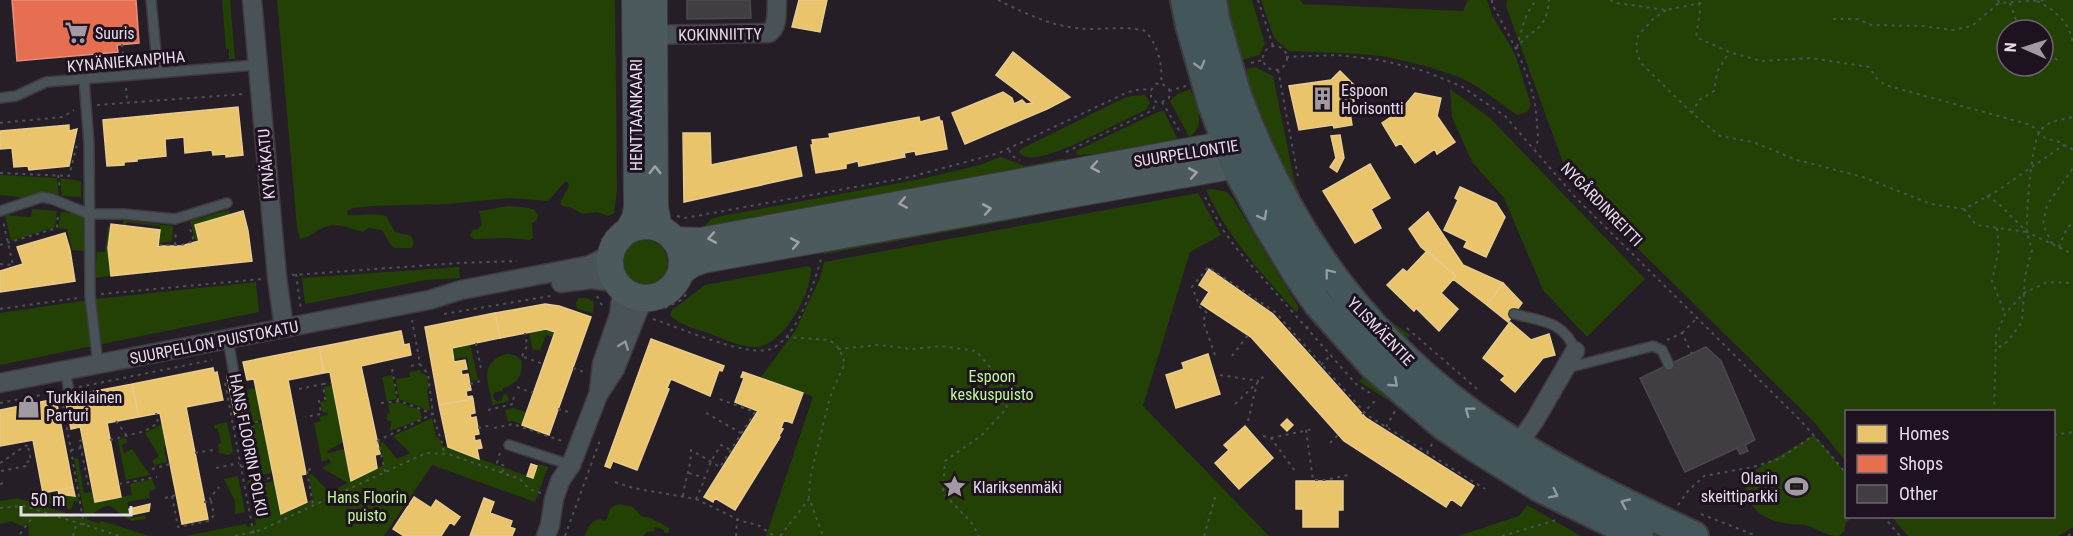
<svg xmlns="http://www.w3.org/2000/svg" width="2073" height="536" viewBox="0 0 2073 536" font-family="'Roboto Condensed',sans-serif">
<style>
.green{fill:#234105;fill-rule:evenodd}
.homes{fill:#e9c46a;stroke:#e8cb8f;stroke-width:1.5}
.shops{fill:#e76f51;stroke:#e6907e;stroke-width:1.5}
.building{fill:#403d43;stroke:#4c484f;stroke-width:1.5}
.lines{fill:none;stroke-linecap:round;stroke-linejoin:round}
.lane-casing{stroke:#3f3940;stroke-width:12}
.street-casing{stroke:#3f3940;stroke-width:21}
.secondary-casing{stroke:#3f3940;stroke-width:28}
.primary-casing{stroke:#3f3940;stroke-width:32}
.path{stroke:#4b5154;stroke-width:2;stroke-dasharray:3 4.5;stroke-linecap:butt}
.lane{stroke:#495256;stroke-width:9}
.street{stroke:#495256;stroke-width:18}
.secondary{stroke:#4c5a5d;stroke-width:26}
.primary{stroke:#43565a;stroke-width:28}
.primary-bridge-casing{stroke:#3f3940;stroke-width:32;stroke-linecap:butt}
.primary-bridge{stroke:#43565a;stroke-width:28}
.oneway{stroke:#9499a0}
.oneway2{stroke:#a0a2a8}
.oneway3{stroke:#96979e}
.labels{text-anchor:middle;stroke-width:6;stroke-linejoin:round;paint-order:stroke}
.poi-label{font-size:16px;fill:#e4dce6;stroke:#1e1220;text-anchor:start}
.street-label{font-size:16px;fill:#e4dce6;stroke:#1e1220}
.park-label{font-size:16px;fill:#bcf795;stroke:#1e1220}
</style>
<rect width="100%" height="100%" fill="#251e26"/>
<path class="green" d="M222 0H230L235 59H229V49H226Z
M277 0H615L617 190 614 213 609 216 597 212 582 214 572 208 563 206 560 203 569 186 568 182H565L548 201 510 198 447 204 372 206 354 208 347 211 348 215C361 216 373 212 386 216L395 232C404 236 410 231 414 242L412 248H395L390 244 382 230 368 228 363 232C351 229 337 222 325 227 315 230 311 238 300 239L297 227Z
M1221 0H1252L1265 44 1259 55 1236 62Z
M1261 0H1300L1303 4 1463 11 1468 0H1487L1492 15 1515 54 1531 105 1527 112 1517 115 1478 87 1459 77 1429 67 1388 57 1362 54 1289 51 1274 38Z
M1507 0H2073V527L2058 536H1908L1892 517 2054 516V412H1846V462L1814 422 1619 230 1565 168 1506 6ZM2007 30H2043V66H2007Z
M1255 67 1273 76 1294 179 1302 201 1330 250 1379 313 1410 335 1407 339 1383 324 1297 207 1248 86 1247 68Z
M1190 89C1197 105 1207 126 1189 137L1170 101 1176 95Z
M1450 89 1490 118 1645 279 1587 337 1543 290 1504 198 1472 162 1452 117Z
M1145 95 1150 103 1146 110C1122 120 1050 162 1027 157 1023 156 1022 155 1019 152L1021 149 1122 99 1131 96Z
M1160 111H1164L1179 142 1135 151 1134 147 1095 154 1077 155 1076 151 1080 149Z
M1000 157 1026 166 1061 159H1064L1066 163 705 230 704 227 711 219 722 216 921 179 980 165Z
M0 175 57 178 59 197 26 198 0 195Z
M60 178 81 181V197L62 196Z
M1212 189 1227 192 1233 199 1298 306V312L1295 311C1262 274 1227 236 1206 190Z
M1198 193 1221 235 1190 252 1143 406 1269 536H766L813 397 761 377 795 331 820 278 824 262Z
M509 206 529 208 535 210 538 216 536 221 532 223 533 238 530 240 507 238 474 239 470 236 472 230 478 229 482 225 479 211Z
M32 209 57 211 55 227 11 241 5 215 31 217Z
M229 210 231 215 195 225 199 240H195L190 221Z
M1045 210V213L1034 216 852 249 824 254 822 251Z
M61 212 75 213 85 217V251L72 250 67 229 58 228Z
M123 220 173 226 172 241 159 243 160 226 127 222 126 225H123Z
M108 227H111L108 248 111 276 94 278 97 252H105Z
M622 263a23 23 0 1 1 46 0a23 23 0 1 1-46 0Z
M808 266 811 268C812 293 784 344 757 347 741 348 722 338 708 333 696 329 679 325 670 315L672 310 705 285Z
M459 267 460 278 426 280 305 304 302 278Z
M256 282 259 312 0 365V313L96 299Z
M579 298H586L594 302 593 313 577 309 576 302Z
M546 329 555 332 553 337 546 335 540 351 535 349 533 351 529 333Z
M470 344 478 380 471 381 467 357 454 359 452 348Z
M507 354 515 355 521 360C525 374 516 385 503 388V391L495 392 493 395 494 399 498 402 502 400 503 395 507 394 509 401 493 405C488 383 478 362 507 354Z
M420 370 421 373 427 376 429 387 427 390 430 410H427L399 399 396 379 410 377 409 372Z
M392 375 397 399 387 401 382 377Z
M1363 377 1380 386 1464 455H1460L1389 401 1359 381Z
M333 385 343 442 327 451 328 453 345 449 351 481 384 465 380 443 383 442 397 459 410 453 393 436 432 418 436 437 439 438 441 445 533 478 539 464 548 467 535 502 432 465 384 536H185L246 524 248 527 256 525 247 482 250 479 248 467 258 465 261 479 258 473 254 474 255 480H259L260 484 274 481 281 514 313 499 309 475 312 474 329 492 348 483 322 468 331 463 329 459 322 462 314 423 321 421 319 417 328 415 327 412 323 413 320 402 326 401 324 387Z
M256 388 262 420 252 422 246 390Z
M399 402 420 410 422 419 390 431 391 421H387V414L390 413 388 404Z
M513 408 526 412 522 424 512 421 508 422 505 410Z
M227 422 233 452 229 455 219 453 218 444 221 443 218 429H215L214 425Z
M263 422 272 473 262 475 252 425Z
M160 425H162L167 446 164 447 167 462 154 465 152 461 159 456 145 433Z
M238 427H240L242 435 251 433 257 463 245 465Z
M1814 435 1846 473V516L1854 517 1845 523V530L1839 536C1826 536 1820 530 1808 526 1802 523 1796 525 1790 524 1759 520 1746 507 1745 476Z
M125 438 128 442 122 445 124 453 132 449 150 475 126 480 118 440Z
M74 458H78L84 493 93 492 95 502 132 495 130 484 152 479 156 489 149 491 150 498 127 502 131 518 145 515 146 519 132 521C107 508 115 496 86 519L99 523 101 521 105 522 149 536H29L28 523 24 527 11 521 0 524V501L17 498 85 519Z
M238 476 245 512 235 514V501L224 479Z
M59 492 60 494 78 496 79 502 74 501 71 510 32 498Z
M619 504 633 507 641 516 653 519 669 528V532L665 533 663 529 655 527 654 531 647 532 643 536H585C588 527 591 520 601 519L603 521 607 519C609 510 610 507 619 504Z
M1527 505 1581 536H1458L1519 516Z"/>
<path class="homes" d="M799 0H827L820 32 792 27Z
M1013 52 1070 97 1047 109 965 144 952 113 1003 92 1012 98 1014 104 1022 100 1026 104 1033 103 996 75Z
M1340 71 1362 93 1349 106 1352 125 1334 128 1333 125 1299 130 1289 86 1331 80Z
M1415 93 1441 98 1437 116 1455 142 1437 154 1435 149 1415 163 1401 143 1396 146 1382 123 1400 111Z
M238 107 243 155 226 157V154L213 155 212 150 185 153 184 137 165 139 166 156 137 159V161L124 162V165L107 166 103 120Z
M919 117 920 122 939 117 940 121H942L947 149 916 155 915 151 904 153 905 157 859 166 858 161 846 164V168L816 173 811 145H813L812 140 830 138 829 134Z
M69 125V131L77 129 69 166 29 170 28 166 14 167 12 148 0 149V131Z
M683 133H710L711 165 796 147 802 176 684 202Z
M1340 135 1344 158 1337 172 1330 167 1336 158 1331 136Z
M1370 164 1390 198 1371 209 1381 228 1355 243 1323 191Z
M1460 187 1496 203 1505 217 1486 257 1464 247 1467 241 1444 230 1458 200 1455 198Z
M243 211 248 231 252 261 111 276 108 248 111 224 160 230 158 246H181L199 241 195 225Z
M1428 212 1463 265 1503 283 1487 305 1453 279 1456 276 1421 247 1409 229Z
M65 233 70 250 75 281 0 292V271L23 264 17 247Z
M1427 251 1456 276 1441 293 1458 309 1439 331 1416 308 1414 311 1387 285 1403 269 1407 272Z
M1209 269 1273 314 1366 418 1474 486 1461 506 1451 499 1446 507 1344 441 1251 337 1201 304 1209 292 1199 285Z
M1503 283 1522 303 1508 322 1487 305Z
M545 304 559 306 591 317 549 435 522 425 555 332 546 329 500 338 495 313Z
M495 313 500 338 452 348 454 362 465 360 467 369 461 370 462 375 468 374 471 390 466 391 467 397 472 396 473 399 439 405 425 327Z
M1510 322 1531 340 1549 334 1555 355 1543 358 1515 392 1501 380 1505 376 1483 358Z
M401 331 404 345 409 344 411 355 361 366 380 454 375 455 377 468 351 481 330 372 324 373 319 347Z
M651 339 724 366 722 371 719 370 710 396 671 379 667 388 669 389 637 470 613 461 610 468 605 466Z
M319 347 324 373 288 380 306 474 301 475 307 502 281 514 254 379 247 380 243 362Z
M1208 354 1220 394 1176 408 1166 375 1184 369 1182 363Z
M213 368 214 373 217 372 223 400 186 407 208 519 182 524 160 413 139 417 132 384Z
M743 372 803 393 792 423 784 420 781 428 783 429 779 436 780 437 735 510 715 498 713 502 704 497 758 411 735 402 744 378 741 377Z
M239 373 247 413 235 416 227 376Z
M132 384 139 417 107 423 121 497 95 502 74 395Z
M74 395 80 427 71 429 65 397Z
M56 399 73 487 43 493 33 440 0 446V410Z
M473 399 475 413 470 414 471 418 476 417 479 434 474 435 475 441 480 440 482 448 477 449 479 459 448 447 439 405Z
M1287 419 1293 425 1287 431 1281 425Z
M1245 426 1273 458 1239 489 1215 463 1229 450 1224 445Z
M531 464 537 466 533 478 527 476Z
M1296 481H1343V510H1338V527H1303V509H1296Z
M73 487 75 496 59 494 58 490Z
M414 497 431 508 436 500 460 517 454 525 450 522 441 536H404L393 529Z
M484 498 494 502 490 513 512 521 510 527 515 529 512 536H470Z
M150 504 149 511 130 515 129 509Z"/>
<path class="shops" d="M12 0H136L139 43 117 45 118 52 17 61Z"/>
<path class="building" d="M687 0H750L751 18 687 19Z
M1706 347 1721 361 1755 440 1745 445 1748 451 1740 454 1737 448 1685 472 1640 378Z"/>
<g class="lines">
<defs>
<path id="lane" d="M151 0 158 73
M84 79 89 144 90 296 98 364
M0 98 16 96 46 82 257 65
M0 211 42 197 52 199 89 214H124L175 219 227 203
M1514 314C1541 321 1565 321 1575 351
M228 339 234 374
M1567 368 1653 346 1662 350 1669 365
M65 371 70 396
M509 445 571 465"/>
<path id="street" d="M252 0 277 277 284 328
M643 35 769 33C779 26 776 11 777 0
M561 283 591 279 615 282
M0 383 429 300 461 290 590 265 611 254
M599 390 602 364 619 315 622 291
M1518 444 1535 420 1575 351
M546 536 550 525 554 499 560 481 571 465 598 395 615 369 640 306 652 298"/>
<path id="secondary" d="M654 0 655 207 659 228
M610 262a36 36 0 1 1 72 0a36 36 0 1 1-72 0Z
M629 229 635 218 637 207 635 0
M674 240 700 241 1227 144 1248 143
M681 272 692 264 703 260 1215 169 1235 165 1248 150"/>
<path id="primary" d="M1185 0 1190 25
M1212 0 1215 19
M1237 96C1289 234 1367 343 1490 427 1554 470 1624 503 1694 536
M1212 103 1235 165 1267 224 1298 275 1318 304 1373 365 1443 425 1475 447 1541 488 1639 536"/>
</defs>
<use href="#lane" class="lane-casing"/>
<use href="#street" class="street-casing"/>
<use href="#secondary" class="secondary-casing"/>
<use href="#primary" class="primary-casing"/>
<path class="path" d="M998 0C1023 12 1048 25 1076 28 1098 31 1125 25 1145 31 1158 44 1163 66 1161 83
M1258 0 1273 46
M1492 0V4C1513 43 1536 81 1537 126 1538 134 1539 141 1535 148
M1610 0 1617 3 1666 10 1701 3 1705 0
M1998 0 1999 3 2046 0
M2037 1C2055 10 2070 22 2073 44
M1699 3 1700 11 1696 37 1729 52 1761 61 1811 58 1869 67 1877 79 1885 85 2031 125 2045 138 2059 142 2073 150
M2010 3 2018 26 2023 30
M1666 10 1653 19 1638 36 1636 48 1640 62 1692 113 1720 136 1753 142 1797 160 1863 177 1931 204 1964 209 1997 191 2064 145
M1833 19H1858L1871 25 1922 26 1953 30 1972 26 1999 3
M122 44 124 64
M1263 58a12 12 0 1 1 24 0a12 12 0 1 1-24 0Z
M1517 47C1521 32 1525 11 1537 0
M1516 49C1532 26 1546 34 1549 0
M2043 49 2060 62
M1286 57 1337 55 1380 60 1424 71 1461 86 1505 116 1576 198 1802 422 1846 473
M1251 63 1263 60
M1278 70 1298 177
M126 88 127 103
M1169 91 1186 86
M1162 102 1180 132
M97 105 244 94
M1692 113 1699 100 1714 91 1717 72 1729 52
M0 123 63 117 74 110
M1009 150 1012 156 1020 160
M1066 152 1153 110 1156 102
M0 173 69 176 77 145
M58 175 60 190
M1987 196 1998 203 2027 232 2073 254
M1205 197 1223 230 1237 249 1356 384 1370 393
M1964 209 1976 225 2027 232 2032 250 2025 276 2022 322 2008 341 1995 350
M677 216 684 218 696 216 910 177 999 153 1128 92 1141 89 1151 90 1156 84 1161 83 1169 89V98L1162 102H1156L1151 97V90
M1997 228 1999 248 1992 281 2005 314
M2027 232C2026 216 2031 143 2040 131 2048 120 2061 120 2073 117
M602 240 609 230
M2052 244 2043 224 2047 205 2073 168
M0 245 57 228 58 213
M159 245H181L194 241 189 226
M175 245 176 230
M2059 247 2067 228 2073 223
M0 264 13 265 3 221
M296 274 301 310
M292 275 459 263 517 261
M101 294 262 279
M597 296 603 307
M665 308 681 300 689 291
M0 309 77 298
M444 314 551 296
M653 319C678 327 752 360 773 348 799 334 813 286 821 259
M1307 326 1309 332
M1407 328 1477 389
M1682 333 1697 318
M786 337 829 340 836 345 844 358 843 367 830 397 810 478 809 498 823 536
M1667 340 1682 333 1692 354
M476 343 481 369
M838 349 879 345 912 349 941 346 976 351 1000 379 1007 408 982 435 945 461 943 493 971 522 979 536
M1215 355 1203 321 1207 313 1200 307 1192 287 1208 267 1275 312 1367 415 1485 489
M522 356 527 346 525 333
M1232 356 1248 335
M524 357 543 364
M1321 365 1330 356
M411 366 420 364
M573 368 584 372
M392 369 398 400
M1220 375 1259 381
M243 382 262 480 273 477
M225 383 254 536
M323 384 331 383
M470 384 481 381
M79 387 212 360
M517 387 533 393
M299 389 323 384 325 399 319 401 321 414 305 417
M0 403 56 392
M381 403 400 401 433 414C436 428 442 439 444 453
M1235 404 1257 383
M63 405 84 525
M558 409 572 413
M488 410 513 404 514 394
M1994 412 1996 336 2005 314 2024 293 2047 282 2073 283
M706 413 741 433
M1362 414 1378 398
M116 421 127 436
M1248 421 1257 383 1265 375
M233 427 262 421
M1386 427 1395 411
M478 428 493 425
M494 428 513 424 562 441
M1306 430 1313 480H1325L1348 475
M2054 435 2073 432
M1263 436 1271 438 1295 471
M1271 438 1313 429
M110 440 145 431 158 423 156 413
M378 440 385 472
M377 441 433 414 428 374 420 364 412 320
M1330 443 1338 435
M81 448 79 441 83 440
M71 450 81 448 88 484H92
M195 453 213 450
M500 453 497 463 505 466 502 473
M1427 453 1433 442
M0 463 25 446 32 445
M241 467 259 464
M216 468 239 463
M152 469 170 464
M308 470 315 468
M1 471 26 466V462L31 461 28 446
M307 471 313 505
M689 473 705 478 711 461 721 445 731 450
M615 482 633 488 696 499 703 483
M0 484 7 482
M119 484 157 477
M172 496 178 527 209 521 214 515 211 501
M683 496C685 479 691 468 691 450L720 467 755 412 719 399
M165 498 176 495
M696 499 741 521 758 525 774 536
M204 502 211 501 210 498 219 487
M1678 505 1688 491 1704 476 1753 467 1779 459 1814 435
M0 508 24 506 120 536
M1701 514 1757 536
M1883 516 1900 536
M20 534 38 510
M73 536 77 522
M235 536 261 530 426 453 448 454 520 479 529 489 541 493
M565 536 600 440
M736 536 737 519
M780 536 809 499
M1204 536 1216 494
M1502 536 1556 520
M2068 536 2073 532"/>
<use href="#lane" class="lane"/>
<use href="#street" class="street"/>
<use href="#secondary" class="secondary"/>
<use href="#primary" class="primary"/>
<defs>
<path id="primary-bridge" d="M1215 19 1237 96
M1190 25 1212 103"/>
</defs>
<use href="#primary-bridge" class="primary-bridge-casing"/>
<use href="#primary-bridge" class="primary-bridge"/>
</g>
<defs><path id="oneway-chevron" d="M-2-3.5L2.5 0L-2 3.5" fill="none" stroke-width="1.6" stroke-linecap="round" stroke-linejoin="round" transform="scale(1.5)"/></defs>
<g class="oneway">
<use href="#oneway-chevron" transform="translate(1200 65) rotate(75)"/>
<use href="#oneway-chevron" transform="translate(1263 216) rotate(61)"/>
<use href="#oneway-chevron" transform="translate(1329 273) rotate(-128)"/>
<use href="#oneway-chevron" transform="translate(1394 383) rotate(41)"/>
<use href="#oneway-chevron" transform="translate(1469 411) rotate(-143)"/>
<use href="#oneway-chevron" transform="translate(1554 494) rotate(27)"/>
<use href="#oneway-chevron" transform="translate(1625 503) rotate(-155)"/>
</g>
<g class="oneway2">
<use href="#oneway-chevron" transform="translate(1095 167) rotate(170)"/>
<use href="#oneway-chevron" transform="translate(655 170) rotate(-90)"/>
<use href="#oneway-chevron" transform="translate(1193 173) rotate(-10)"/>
<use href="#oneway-chevron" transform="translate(903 203) rotate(169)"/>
<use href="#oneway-chevron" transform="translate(987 209) rotate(-10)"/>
<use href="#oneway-chevron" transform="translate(712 238) rotate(170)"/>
<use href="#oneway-chevron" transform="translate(795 243) rotate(-11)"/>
</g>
<use class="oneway3" href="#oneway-chevron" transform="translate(624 345) rotate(-69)"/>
<defs>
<symbol id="supermarket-bare" viewBox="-9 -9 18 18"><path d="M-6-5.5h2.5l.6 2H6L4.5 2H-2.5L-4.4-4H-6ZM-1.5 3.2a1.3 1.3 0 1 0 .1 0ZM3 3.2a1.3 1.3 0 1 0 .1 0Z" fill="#a19aa3" stroke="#1e1220" stroke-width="2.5" paint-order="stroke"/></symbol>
<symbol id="building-bare" viewBox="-9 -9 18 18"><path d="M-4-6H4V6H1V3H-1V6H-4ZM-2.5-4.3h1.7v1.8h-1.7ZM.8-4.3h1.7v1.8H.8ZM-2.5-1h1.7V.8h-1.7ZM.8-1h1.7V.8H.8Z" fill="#a19aa3" stroke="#1e1220" stroke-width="2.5" paint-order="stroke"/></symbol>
<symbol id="shop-bare" viewBox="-9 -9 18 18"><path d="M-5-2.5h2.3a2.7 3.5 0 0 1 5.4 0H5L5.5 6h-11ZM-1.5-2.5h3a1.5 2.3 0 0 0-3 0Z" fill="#a19aa3" stroke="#1e1220" stroke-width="2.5" paint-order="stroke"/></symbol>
<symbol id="sight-bare" viewBox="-9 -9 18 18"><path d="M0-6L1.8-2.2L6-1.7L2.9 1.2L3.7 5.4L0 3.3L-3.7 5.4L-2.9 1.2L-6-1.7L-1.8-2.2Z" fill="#a19aa3" stroke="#1e1220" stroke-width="2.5" paint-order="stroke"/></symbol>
<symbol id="stadium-bare" viewBox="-9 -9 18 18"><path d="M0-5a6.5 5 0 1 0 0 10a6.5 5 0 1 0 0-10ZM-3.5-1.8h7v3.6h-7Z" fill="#a19aa3" stroke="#1e1220" stroke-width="2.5" paint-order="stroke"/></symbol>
</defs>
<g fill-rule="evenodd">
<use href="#supermarket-bare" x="60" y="16" width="33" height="33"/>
<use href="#building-bare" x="1306" y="82" width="33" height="33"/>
<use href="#shop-bare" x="12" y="390" width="33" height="33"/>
<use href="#sight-bare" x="938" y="470" width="33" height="33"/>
<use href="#stadium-bare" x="1780" y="470" width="33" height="33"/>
</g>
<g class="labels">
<g class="poi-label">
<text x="95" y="39">Suuris</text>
<text x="1341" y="96">Espoon<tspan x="1341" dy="18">Horisontti</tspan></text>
<text x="46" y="403">Turkkilainen<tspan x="46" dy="18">Parturi</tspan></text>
<text x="1778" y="484" text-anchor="end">Olarin<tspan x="1778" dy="18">skeittiparkki</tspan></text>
<text x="973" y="493">Klariksenmäki</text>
</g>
<g class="street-label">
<text transform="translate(720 34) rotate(-1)" y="6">KOKINNIITTY</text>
<text transform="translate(126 61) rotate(-5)" y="6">KYNÄNIEKANPIHA</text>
<text transform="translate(636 115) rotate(-90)" y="6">HENTTAANKAARI</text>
<text transform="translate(1186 153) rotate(-9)" y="6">SUURPELLONTIE</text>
<text transform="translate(266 164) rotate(-95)" y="6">KYNÄKATU</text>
<text transform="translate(1602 204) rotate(46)" y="6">NYGÅRDINREITTI</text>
<text transform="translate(1381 331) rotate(46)" y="6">YLISMÄENTIE</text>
<text transform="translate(214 342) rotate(-11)" y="6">SUURPELLON PUISTOKATU</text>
<text transform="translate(249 445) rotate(79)" y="6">HANS FLOORIN POLKU</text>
</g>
<g class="park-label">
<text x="992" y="382">Espoon<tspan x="992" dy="18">keskuspuisto</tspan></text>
<text x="367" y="503">Hans Floorin<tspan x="367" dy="18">puisto</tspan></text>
</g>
</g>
<rect x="1845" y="410" width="210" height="108" fill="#1e1220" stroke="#6d636f" stroke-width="1.5"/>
<rect x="1857" y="425" width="30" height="18" fill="#e9c46a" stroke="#6d636f" stroke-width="1.5"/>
<text x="1899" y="440" font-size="18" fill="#e4dce6">Homes</text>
<rect x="1857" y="455" width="30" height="18" fill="#e76f51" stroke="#6d636f" stroke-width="1.5"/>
<text x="1899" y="470" font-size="18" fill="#e4dce6">Shops</text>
<rect x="1857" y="485" width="30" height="18" fill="#403d43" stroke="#6d636f" stroke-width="1.5"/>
<text x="1899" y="500" font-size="18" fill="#e4dce6">Other</text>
<g transform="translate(2025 48) rotate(273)"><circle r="28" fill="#1e1220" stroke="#6d636f" stroke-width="1.5"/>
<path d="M0-4.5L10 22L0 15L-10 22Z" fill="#a19aa3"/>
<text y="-9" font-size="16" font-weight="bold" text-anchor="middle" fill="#e4dce6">N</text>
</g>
<path d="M21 506v9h110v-9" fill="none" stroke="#e4dce6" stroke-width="3"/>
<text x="30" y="506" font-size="18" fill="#e4dce6" stroke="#1e1220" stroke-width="4.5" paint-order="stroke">50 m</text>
</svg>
